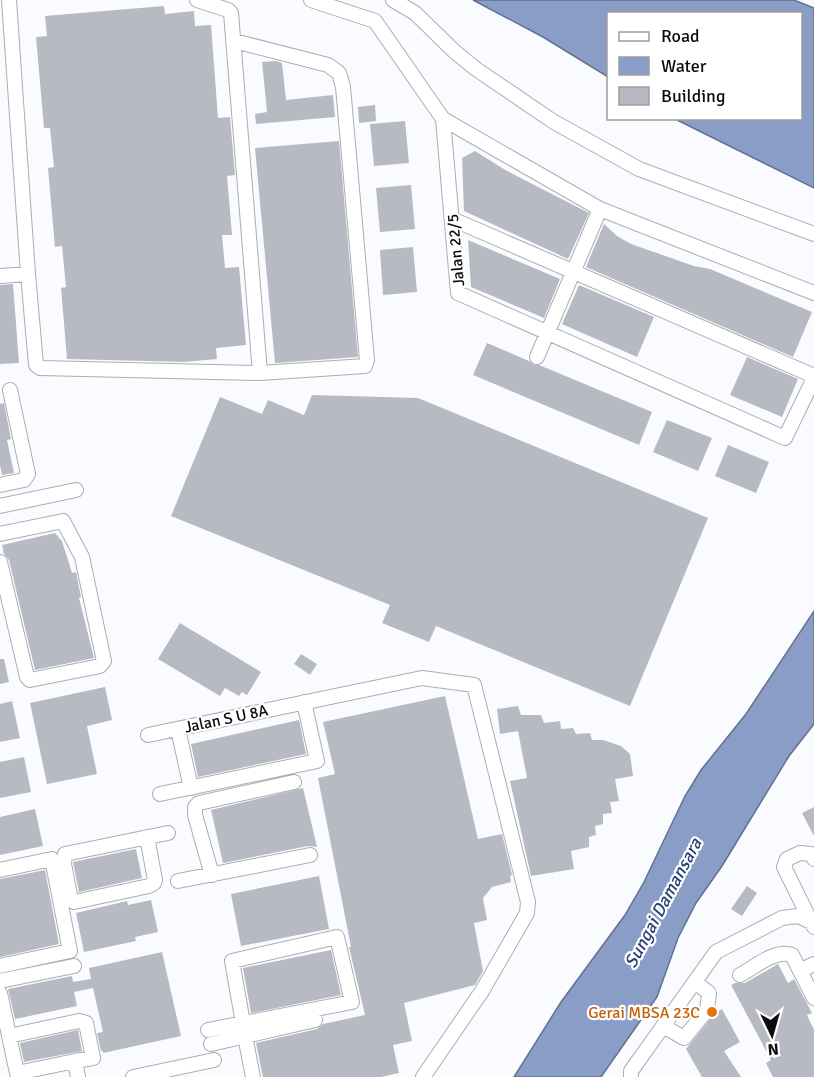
<svg xmlns="http://www.w3.org/2000/svg" width="814" height="1077" viewBox="0 0 814 1077" font-family="Signika,sans-serif">
<style>
.water{fill:#899dc7;stroke:#637190;stroke-width:1.5}
.building{fill:#b8bac3}
.lines{fill:none;stroke-linecap:round;stroke-linejoin:round}
.minor-casing{stroke:#abadb6;stroke-width:16}
.minor{stroke:#fff;stroke-width:14}
.food-dot{fill:#e8710a;stroke:#fff;stroke-width:2}
.labels{text-anchor:middle;stroke-width:4.5;stroke-linejoin:round;paint-order:stroke}
.street-label{font-size:16px;fill:#0b0b0e;stroke:#fff}
.food-label{font-size:16px;fill:#c56008;stroke:#fff;text-anchor:end}
.water-label{font-size:18px;font-style:italic;fill:#283f75;stroke:#fff}
</style>
<rect width="100%" height="100%" fill="#fafbff"/>
<path class="water" d="M473 0H794L814 8V188L675 119 800 118V14H608V77L543 37Z
M814 611V724L789 756 722 866 696 903 678 938 657 997 601 1077H514L561 1002 625 915 644 882 685 796 701 770 746 714Z"/>
<path class="building" d="M164 6 165 14 194 11 195 26 211 25 218 118 230 117 235 175 227 176 232 235H222L225 268 239 267 246 345 216 348 217 359 184 362 67 359 61 288 66 287 62 246 55 247 48 168 54 167 50 128H44L36 37 47 36 45 16Z
M276 61 282 63 286 100 333 95 335 117 256 124 255 114 267 112 262 62Z
M375 105 376 121 359 123 358 107Z
M405 121 409 163 374 166 370 124Z
M339 141 358 357 275 363 255 148Z
M475 151 507 171 589 213 568 259 464 211 462 158Z
M411 185 415 229 380 232 376 188Z
M604 224 617 236 631 244 694 266 710 269 812 312 793 357 586 267Z
M468 240 560 279 544 318 471 287Z
M413 247 417 292 383 295 380 250Z
M13 284 19 363 0 364V285Z
M579 285 654 317 637 357 562 324Z
M487 343 529 361 534 365H539L652 412 639 445 473 375Z
M747 357 798 379 782 417 730 395Z
M312 395 418 398 708 518 630 706 436 626 429 642 382 623 390 605 171 516 220 397 262 414 268 400 304 415Z
M4 403 11 439 7 440 14 473 2 475 0 465V404Z
M667 420 712 438 698 471 653 452Z
M728 445 769 462 756 493 715 476Z
M55 533 62 541 72 573 76 572 81 597 79 598 94 658 35 670 9 560 4 554 2 545Z
M180 623 261 672 247 695 242 692 239 696 225 688 220 696 158 659Z
M301 654 317 664 310 675 294 664Z
M0 659H4L9 682 0 684Z
M105 687 112 720 87 726 97 774 47 784 30 703Z
M445 696 478 839 502 834 512 875 510 876 511 882 492 887 483 898 487 920 474 923 483 971 475 985 404 1003 412 1041 393 1045 399 1073 381 1077H263L256 1043 317 1029 323 1024 365 1015 349 947H351L318 778 335 774 323 722Z
M12 701 20 738 0 742V704Z
M518 706 521 715H541L544 723 560 721 561 729 573 728 576 734 590 733 592 740H603L621 746 630 754 633 776 615 779 619 801 610 802 612 813 603 814V824L595 826 596 835 589 837V847L571 851 574 869 531 876 510 781 527 778 518 731 500 734 497 709Z
M299 720 306 754 198 777 191 744Z
M24 757 31 792 0 798V762Z
M303 788 317 847 308 846 223 863 211 810Z
M814 807V836L802 813Z
M35 809 43 846 0 855V817Z
M136 849 142 878 79 892 73 862Z
M45 870 59 944 0 957V879Z
M319 876 329 929 241 946 231 894Z
M747 886 757 893 742 916 731 909Z
M151 900 158 932 135 937 136 941 84 952 76 913 127 901 128 905Z
M331 950 341 995 251 1013 243 968Z
M162 952 181 1036 103 1053V1051H101L97 1033 103 1032 93 988 74 992 77 1006 15 1019 8 989 72 976 73 982 91 979 89 968Z
M778 964 788 983 794 979 812 1013 807 1015 814 1030V1077H773L766 1063 771 1060 731 985 735 983H745Z
M722 1009 740 1042 724 1051 741 1077H702L686 1049 715 1013Z
M78 1030 82 1051 24 1062 20 1043Z"/>
<g class="lines">
<defs>
<path id="minor" d="M9 0 28 274
M197 0 228 10 231 13 260 373
M311 0 375 21 443 119 458 293 785 438 814 378
M393 0 415 13 455 52 476 69 554 122 639 169 814 234
M443 119 600 209 814 293
M452 219 814 376
M0 276 28 274 36 365 40 368 260 373 365 366 367 360 343 87 339 73 328 65 234 41
M537 357 600 209
M0 485 24 480 28 474 10 390
M0 506 76 490
M0 534 63 521 82 557 104 661 100 666 30 680 27 677 0 562
M178 729 191 788
M148 735 422 678 474 685 528 902 527 913 482 991 423 1077
M160 794 317 761 304 702
M147 837 155 880 154 883 149 886 74 902 71 900 64 864 65 854 168 833
M0 870 52 859 70 951 0 966
M212 875 195 815V807L199 803 294 782
M178 881 310 855
M811 922 784 867 787 859 800 853 811 854 814 859
M800 971 814 964
M740 975C755 967 775 949 792 955L814 998
M0 981 74 966
M0 993 17 1073 75 1061 78 1077
M663 1026 684 1038 707 1010 709 993 695 982
M208 1030 352 1002 337 937 232 961 243 1023
M9 1036 79 1021 86 1023 93 1058 75 1061
M245 1036 253 1077
M211 1044 315 1020
M133 1077 214 1060
M631 1077V1071L716 952 782 918 798 916 811 922 814 927"/>
</defs>
<use href="#minor" class="minor-casing"/>
<use href="#minor" class="minor"/>
</g>
<circle class="food-dot" cx="712" cy="1012" r="6"/>
<g class="labels">
<g class="street-label">
<text transform="translate(455 250) rotate(-95)" y="6">Jalan 22/5</text>
<text transform="translate(226 718) rotate(-12)" y="6">Jalan S U 8A</text>
</g>
<g class="food-label">
<text x="700" y="1018">Gerai MBSA 23C</text>
</g>
<g class="water-label">
<text transform="translate(663 903) rotate(-62)" y="6">Sungai Damansara</text>
</g>
</g>
<rect x="607" y="12" width="195" height="108" fill="#ffffff" stroke="#9d9d9f" stroke-width="1.5"/>
<rect x="619" y="32" width="30" height="9" fill="#ffffff" stroke="#9d9d9f" stroke-width="1.5"/>
<text x="661" y="42" font-size="18" fill="#0b0b0e">Road</text>
<rect x="619" y="57" width="30" height="18" fill="#899dc7" stroke="#9d9d9f" stroke-width="1.5"/>
<text x="661" y="72" font-size="18" fill="#0b0b0e">Water</text>
<rect x="619" y="87" width="30" height="18" fill="#b8bac3" stroke="#9d9d9f" stroke-width="1.5"/>
<text x="661" y="102" font-size="18" fill="#0b0b0e">Building</text>
<g transform="translate(772 1035) rotate(175)" stroke="#ffffff" stroke-width="4.5" paint-order="stroke">
<path d="M0-4.5L10 22L0 15L-10 22Z" fill="#0b0b0e"/>
<text y="-9" font-size="16" font-weight="bold" text-anchor="middle" fill="#0b0b0e">N</text>
</g>
</svg>
